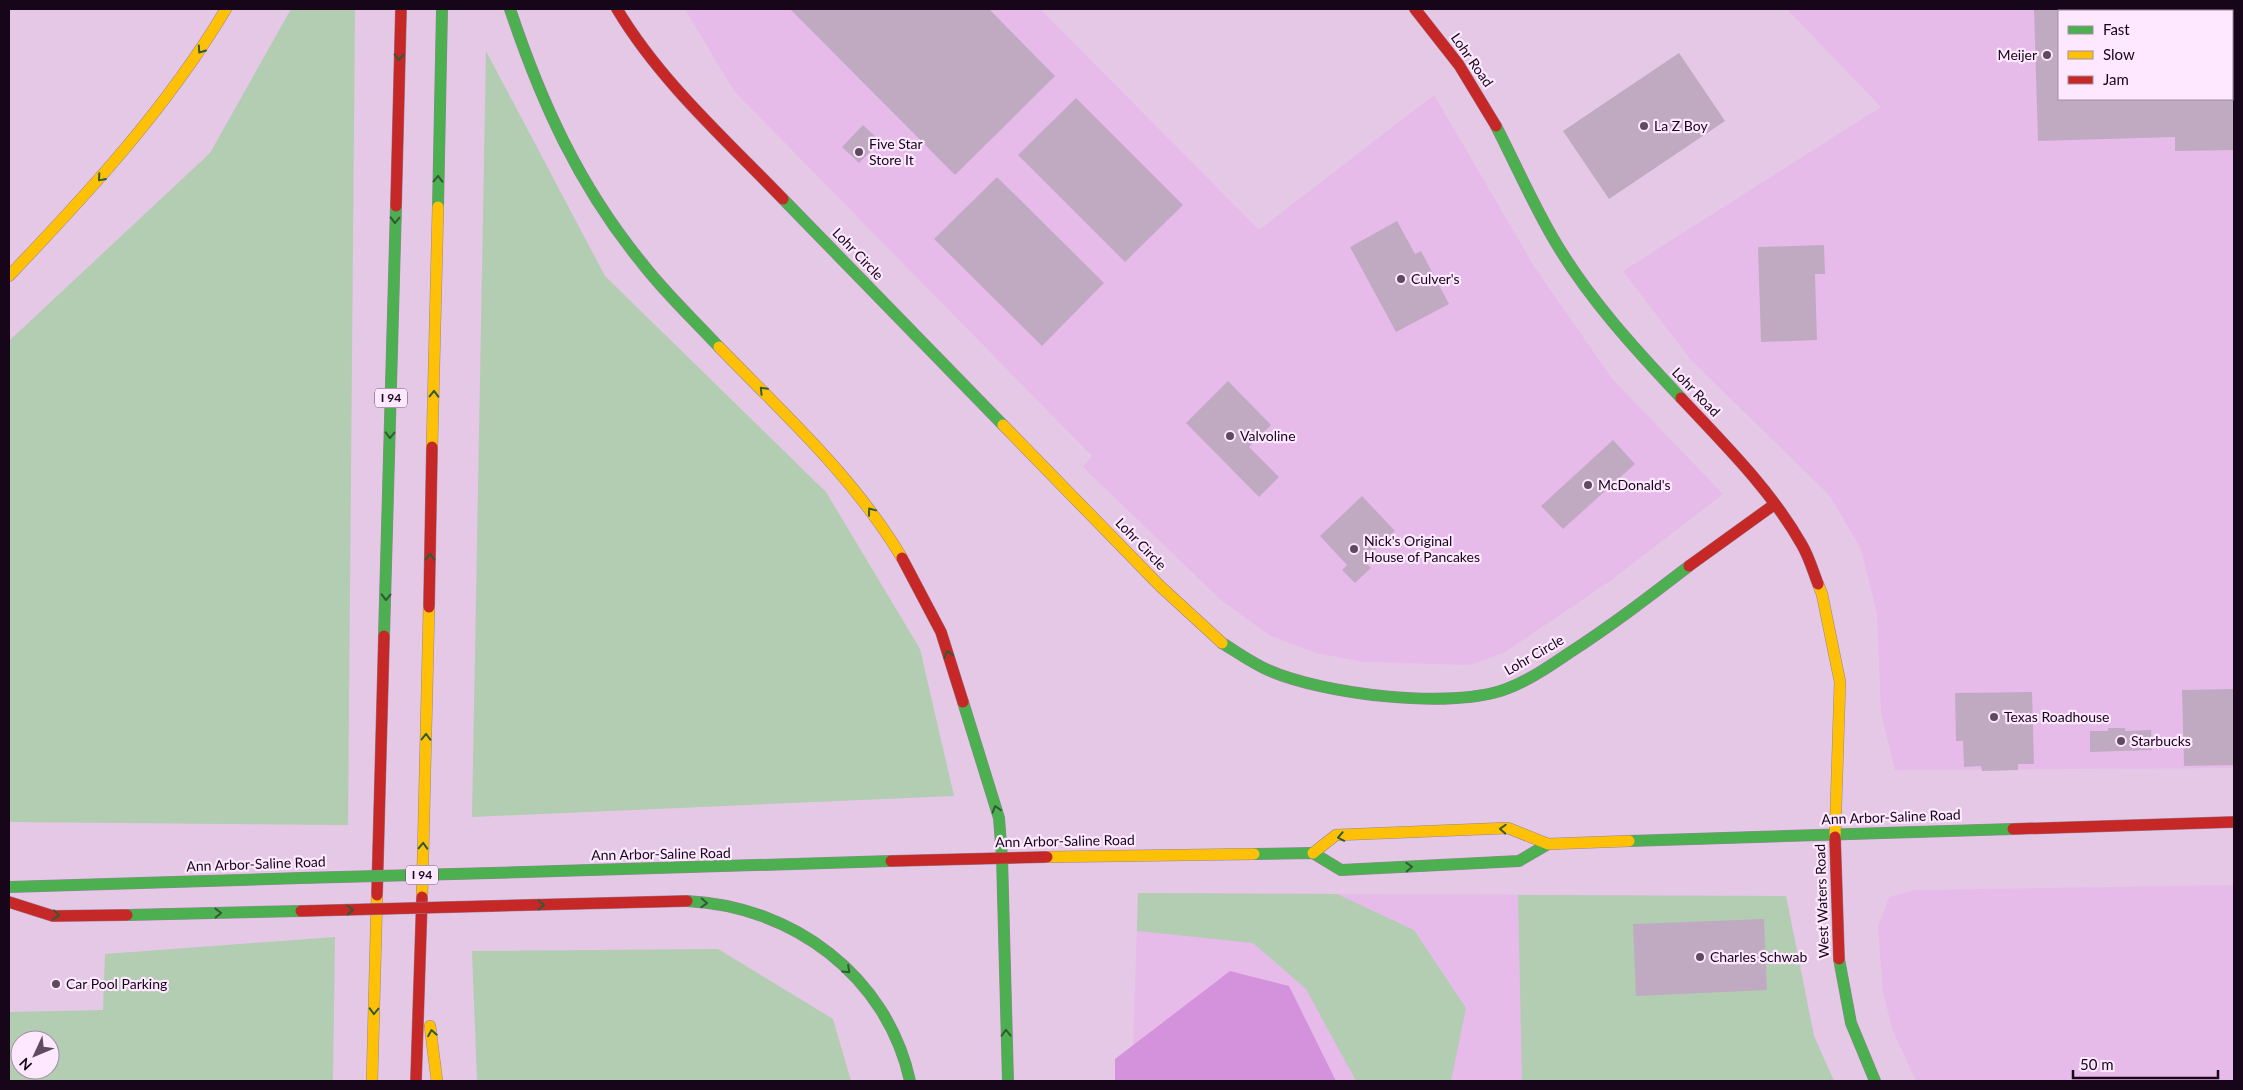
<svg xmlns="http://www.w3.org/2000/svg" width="2243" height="1090" viewBox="0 0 2243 1090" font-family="Lato,sans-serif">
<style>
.built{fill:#e6bbe9;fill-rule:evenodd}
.green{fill:#b2cdb2;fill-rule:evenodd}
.water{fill:#d592dc}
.building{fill:#c0aac1}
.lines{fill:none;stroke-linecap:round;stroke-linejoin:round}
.fast-casing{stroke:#988399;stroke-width:12}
.slow-casing{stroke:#988399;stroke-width:12}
.jam-casing{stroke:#988399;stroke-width:12}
.fast{stroke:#4caf50;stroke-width:11}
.slow{stroke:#ffc107;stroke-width:11}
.jam{stroke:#c62828;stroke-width:11}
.fast-bridge-casing{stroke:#988399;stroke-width:12;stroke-linecap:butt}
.jam-bridge-casing{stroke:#988399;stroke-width:12;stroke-linecap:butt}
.fast-bridge{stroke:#4caf50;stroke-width:11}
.jam-bridge{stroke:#c62828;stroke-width:11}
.oneway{stroke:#325a34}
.poi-dot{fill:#5f4a60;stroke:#fde8ff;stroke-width:2}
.labels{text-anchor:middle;stroke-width:4.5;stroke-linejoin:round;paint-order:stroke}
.shield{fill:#fde8ff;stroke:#5c4a5e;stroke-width:1}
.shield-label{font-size:12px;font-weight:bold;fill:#170619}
.poi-label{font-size:14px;fill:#170619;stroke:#fde8ff;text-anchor:start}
.street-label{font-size:14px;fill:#170619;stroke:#fde8ff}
</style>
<rect width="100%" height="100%" fill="#e4c8e5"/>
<path class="built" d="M685 9H1040L1259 230 1434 95 1535 268 1613 380 1723 494 1610 581 1505 652 1470 665 1365 662 1316 653 1269 635 1221 600 1083 467 1092 456 734 91Z
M1787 9H2234V768L1895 770 1881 713 1877 613 1861 549 1830 496 1691 360 1623 271 1881 107ZM2059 11H2232V99H2059Z
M2234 885V1081H1916L1893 1031 1883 993 1878 927 1889 897 1915 890Z
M1138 893 1786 896 1814 1036 1834 1081H1132Z"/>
<path class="green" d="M291 9H355L348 825 9 822V341L210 153Z
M486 51 605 276 826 492 920 649 954 796 472 817Z
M1138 893 1337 894 1414 930 1466 1008 1451 1081H1356L1306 989 1253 943 1137 931Z
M1518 895 1786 896 1814 1036 1834 1081H1522Z
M335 937 333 1081H9V1012L103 1010 105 954ZM20 1040H50V1070H20Z
M718 949 833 1019 851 1081H477L472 951Z"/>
<path class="water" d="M1230 971 1289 986 1336 1081H1115V1059Z"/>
<path class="building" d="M790 9H989L1055 76 955 175Z
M2034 9H2059V99H2234V150L2175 151V137L2038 141Z
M1679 53 1725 121 1609 199 1563 131Z
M1076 98 1183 205 1125 262 1018 155Z
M863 125 880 141 859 163 842 147Z
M997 177 1104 283 1042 346 934 239Z
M1397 221 1415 254 1421 251 1449 304 1396 332 1350 247Z
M1824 245 1825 274H1815L1817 340 1761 342 1758 247Z
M1228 381 1271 425 1249 447 1279 477 1259 497 1186 423Z
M1613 440 1635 464 1563 529 1541 506Z
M1362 496 1395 531 1364 561 1371 568 1355 583 1342 570 1347 565 1320 536Z
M2234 689V765L2184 766 2182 690Z
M2032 692 2034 764H2018V770L1982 771 1981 766 1964 767 1963 741H1956L1955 693Z
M2108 728H2125V731L2151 730 2152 750 2090 752V731H2108Z
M1764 919 1767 990 1636 996 1633 924Z"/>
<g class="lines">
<defs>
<path id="fast" d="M510 9C541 102 579 186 642 263 665 293 693 319 719 347
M1496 126C1515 163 1532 202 1553 238 1587 297 1635 349 1681 398
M783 199 1003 425
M438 207 442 9
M384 636 396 206
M1222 643C1237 652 1252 663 1268 670 1322 694 1451 710 1506 689 1528 681 1550 666 1569 653 1611 626 1650 596 1689 566
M963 702 999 818 1002 857 1008 1081
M1629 841 2013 829
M1254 854 1313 853 1341 870 1519 861 1548 844
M492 873 891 861
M9 887 301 878
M687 901C793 906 887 976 910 1081
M127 915 301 911
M1839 959 1851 1023 1875 1081"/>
<path id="slow" d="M9 276C89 192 166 109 226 9
M719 347C784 414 854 477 902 558
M1003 425 1159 585 1222 643
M432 447 438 207
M1818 584 1822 594 1840 682 1835 837
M1313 853 1336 835 1508 828 1548 844 1629 841
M1047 857 1254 854
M422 897 429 607
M430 1026 437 1081
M372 1081 377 895"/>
<path id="jam" d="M617 9C660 81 725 139 783 199
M1415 9 1459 65 1496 126
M396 206 401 9
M1681 398C1724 444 1771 490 1802 545 1809 557 1813 571 1818 584
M902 558 941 632 963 702
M1689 566 1775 504
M429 607 432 447
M2013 829 2234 822
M1835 837 1839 959
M891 861 1047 857
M377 895 384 636
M9 902 53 916 127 915
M492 906 687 901
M416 1081 422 897"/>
</defs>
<use href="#fast" class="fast-casing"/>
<use href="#slow" class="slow-casing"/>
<use href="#jam" class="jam-casing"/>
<use href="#fast" class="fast"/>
<use href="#slow" class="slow"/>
<use href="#jam" class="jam"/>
<defs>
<path id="fast-bridge" d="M301 878 492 873"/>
<path id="jam-bridge" d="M301 911 492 906"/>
</defs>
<use href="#fast-bridge" class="fast-bridge-casing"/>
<use href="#jam-bridge" class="jam-bridge-casing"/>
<use href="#fast-bridge" class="fast-bridge"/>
<use href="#jam-bridge" class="jam-bridge"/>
</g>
<defs><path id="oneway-chevron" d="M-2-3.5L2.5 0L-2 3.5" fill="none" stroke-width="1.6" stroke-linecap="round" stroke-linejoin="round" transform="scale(1.25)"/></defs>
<g class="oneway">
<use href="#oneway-chevron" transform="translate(201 50) rotate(125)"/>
<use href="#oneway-chevron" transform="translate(399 57) rotate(91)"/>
<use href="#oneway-chevron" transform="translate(101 178) rotate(131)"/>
<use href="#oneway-chevron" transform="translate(438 179) rotate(-89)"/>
<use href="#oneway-chevron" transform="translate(395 220) rotate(91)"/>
<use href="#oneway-chevron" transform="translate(763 390) rotate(-134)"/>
<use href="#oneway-chevron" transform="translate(434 394) rotate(-89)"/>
<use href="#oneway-chevron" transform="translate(390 435) rotate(91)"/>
<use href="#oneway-chevron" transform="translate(871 511) rotate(-127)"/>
<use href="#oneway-chevron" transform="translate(430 557) rotate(-89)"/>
<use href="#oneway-chevron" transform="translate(386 597) rotate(91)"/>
<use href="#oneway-chevron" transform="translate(948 654) rotate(-108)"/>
<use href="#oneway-chevron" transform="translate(426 737) rotate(-89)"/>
<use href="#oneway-chevron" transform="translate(996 809) rotate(-107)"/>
<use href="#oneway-chevron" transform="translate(1503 829) rotate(-177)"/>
<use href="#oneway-chevron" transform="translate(1341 837) rotate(169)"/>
<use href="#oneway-chevron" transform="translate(423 846) rotate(-88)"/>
<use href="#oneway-chevron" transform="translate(1409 867) rotate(-3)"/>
<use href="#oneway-chevron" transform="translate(704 903) rotate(3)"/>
<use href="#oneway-chevron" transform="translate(541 905) rotate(-1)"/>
<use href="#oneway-chevron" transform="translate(350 910) rotate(-2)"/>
<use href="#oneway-chevron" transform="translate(218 913) rotate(-1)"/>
<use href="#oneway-chevron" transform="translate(56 915) rotate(6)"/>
<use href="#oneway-chevron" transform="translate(847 970) rotate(43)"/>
<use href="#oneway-chevron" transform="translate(374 1011) rotate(92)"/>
<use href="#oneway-chevron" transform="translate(432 1033) rotate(-100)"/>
<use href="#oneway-chevron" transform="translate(1006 1033) rotate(-91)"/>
</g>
<g class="poi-dot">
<circle cx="2047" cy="55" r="5"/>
<circle cx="1644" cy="126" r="5"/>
<circle cx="859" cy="152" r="5"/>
<circle cx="1401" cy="279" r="5"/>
<circle cx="1230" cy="436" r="5"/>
<circle cx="1588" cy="485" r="5"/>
<circle cx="1354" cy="549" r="5"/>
<circle cx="1994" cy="717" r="5"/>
<circle cx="2121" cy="741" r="5"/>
<circle cx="1700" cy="957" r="5"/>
<circle cx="56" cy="984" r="5"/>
</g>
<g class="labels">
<g class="shield">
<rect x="375" y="388.5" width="32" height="19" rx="4"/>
<rect x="406" y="865.5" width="32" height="19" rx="4"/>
</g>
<g class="shield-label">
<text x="391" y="402">I 94</text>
<text x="422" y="879">I 94</text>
</g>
<g class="poi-label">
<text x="2037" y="60" text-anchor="end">Meijer</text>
<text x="1654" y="131">La Z Boy</text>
<text x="869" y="149">Five Star<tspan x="869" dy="16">Store It</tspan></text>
<text x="1411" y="284">Culver's</text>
<text x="1240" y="441">Valvoline</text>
<text x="1598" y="490">McDonald's</text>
<text x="1364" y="546">Nick's Original<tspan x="1364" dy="16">House of Pancakes</tspan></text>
<text x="2004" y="722">Texas Roadhouse</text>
<text x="2131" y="746">Starbucks</text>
<text x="1710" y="962">Charles Schwab</text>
<text x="66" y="989">Car Pool Parking</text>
</g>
<g class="street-label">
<text transform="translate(1472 60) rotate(55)" y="5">Lohr Road</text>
<text transform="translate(858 254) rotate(46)" y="5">Lohr Circle</text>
<text transform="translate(1696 392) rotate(46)" y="5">Lohr Road</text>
<text transform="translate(1141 544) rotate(46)" y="5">Lohr Circle</text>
<text transform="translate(1534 655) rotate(-30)" y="5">Lohr Circle</text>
<text transform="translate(1891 817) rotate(-2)" y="5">Ann Arbor-Saline Road</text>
<text transform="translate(1065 841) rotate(-1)" y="5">Ann Arbor-Saline Road</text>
<text transform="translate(661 854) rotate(-1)" y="5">Ann Arbor-Saline Road</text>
<text transform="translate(256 864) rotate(-2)" y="5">Ann Arbor-Saline Road</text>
<text transform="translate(1822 901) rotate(-92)" y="5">West Waters Road</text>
</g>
</g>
<rect width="2243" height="1090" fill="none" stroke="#170619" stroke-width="20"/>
<rect x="2058" y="10" width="175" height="90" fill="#fde8ff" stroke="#a18ea3"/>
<rect x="2068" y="26" width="25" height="8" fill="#4caf50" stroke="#a18ea3"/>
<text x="2103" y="35" font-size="15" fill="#170619">Fast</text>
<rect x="2068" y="51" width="25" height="8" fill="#ffc107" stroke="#a18ea3"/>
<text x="2103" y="60" font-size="15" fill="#170619">Slow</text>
<rect x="2068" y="76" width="25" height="8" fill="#c62828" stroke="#a18ea3"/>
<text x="2103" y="85" font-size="15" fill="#170619">Jam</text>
<g transform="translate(35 1055) rotate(226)"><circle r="24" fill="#fde8ff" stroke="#a18ea3"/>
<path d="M0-4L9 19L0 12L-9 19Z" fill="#5f4a60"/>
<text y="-8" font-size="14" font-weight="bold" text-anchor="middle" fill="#170619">N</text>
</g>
<path d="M2073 1070v8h145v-8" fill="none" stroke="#170619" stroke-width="2.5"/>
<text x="2080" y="1070" font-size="15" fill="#170619" stroke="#fde8ff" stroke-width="4" paint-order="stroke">50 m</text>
</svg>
